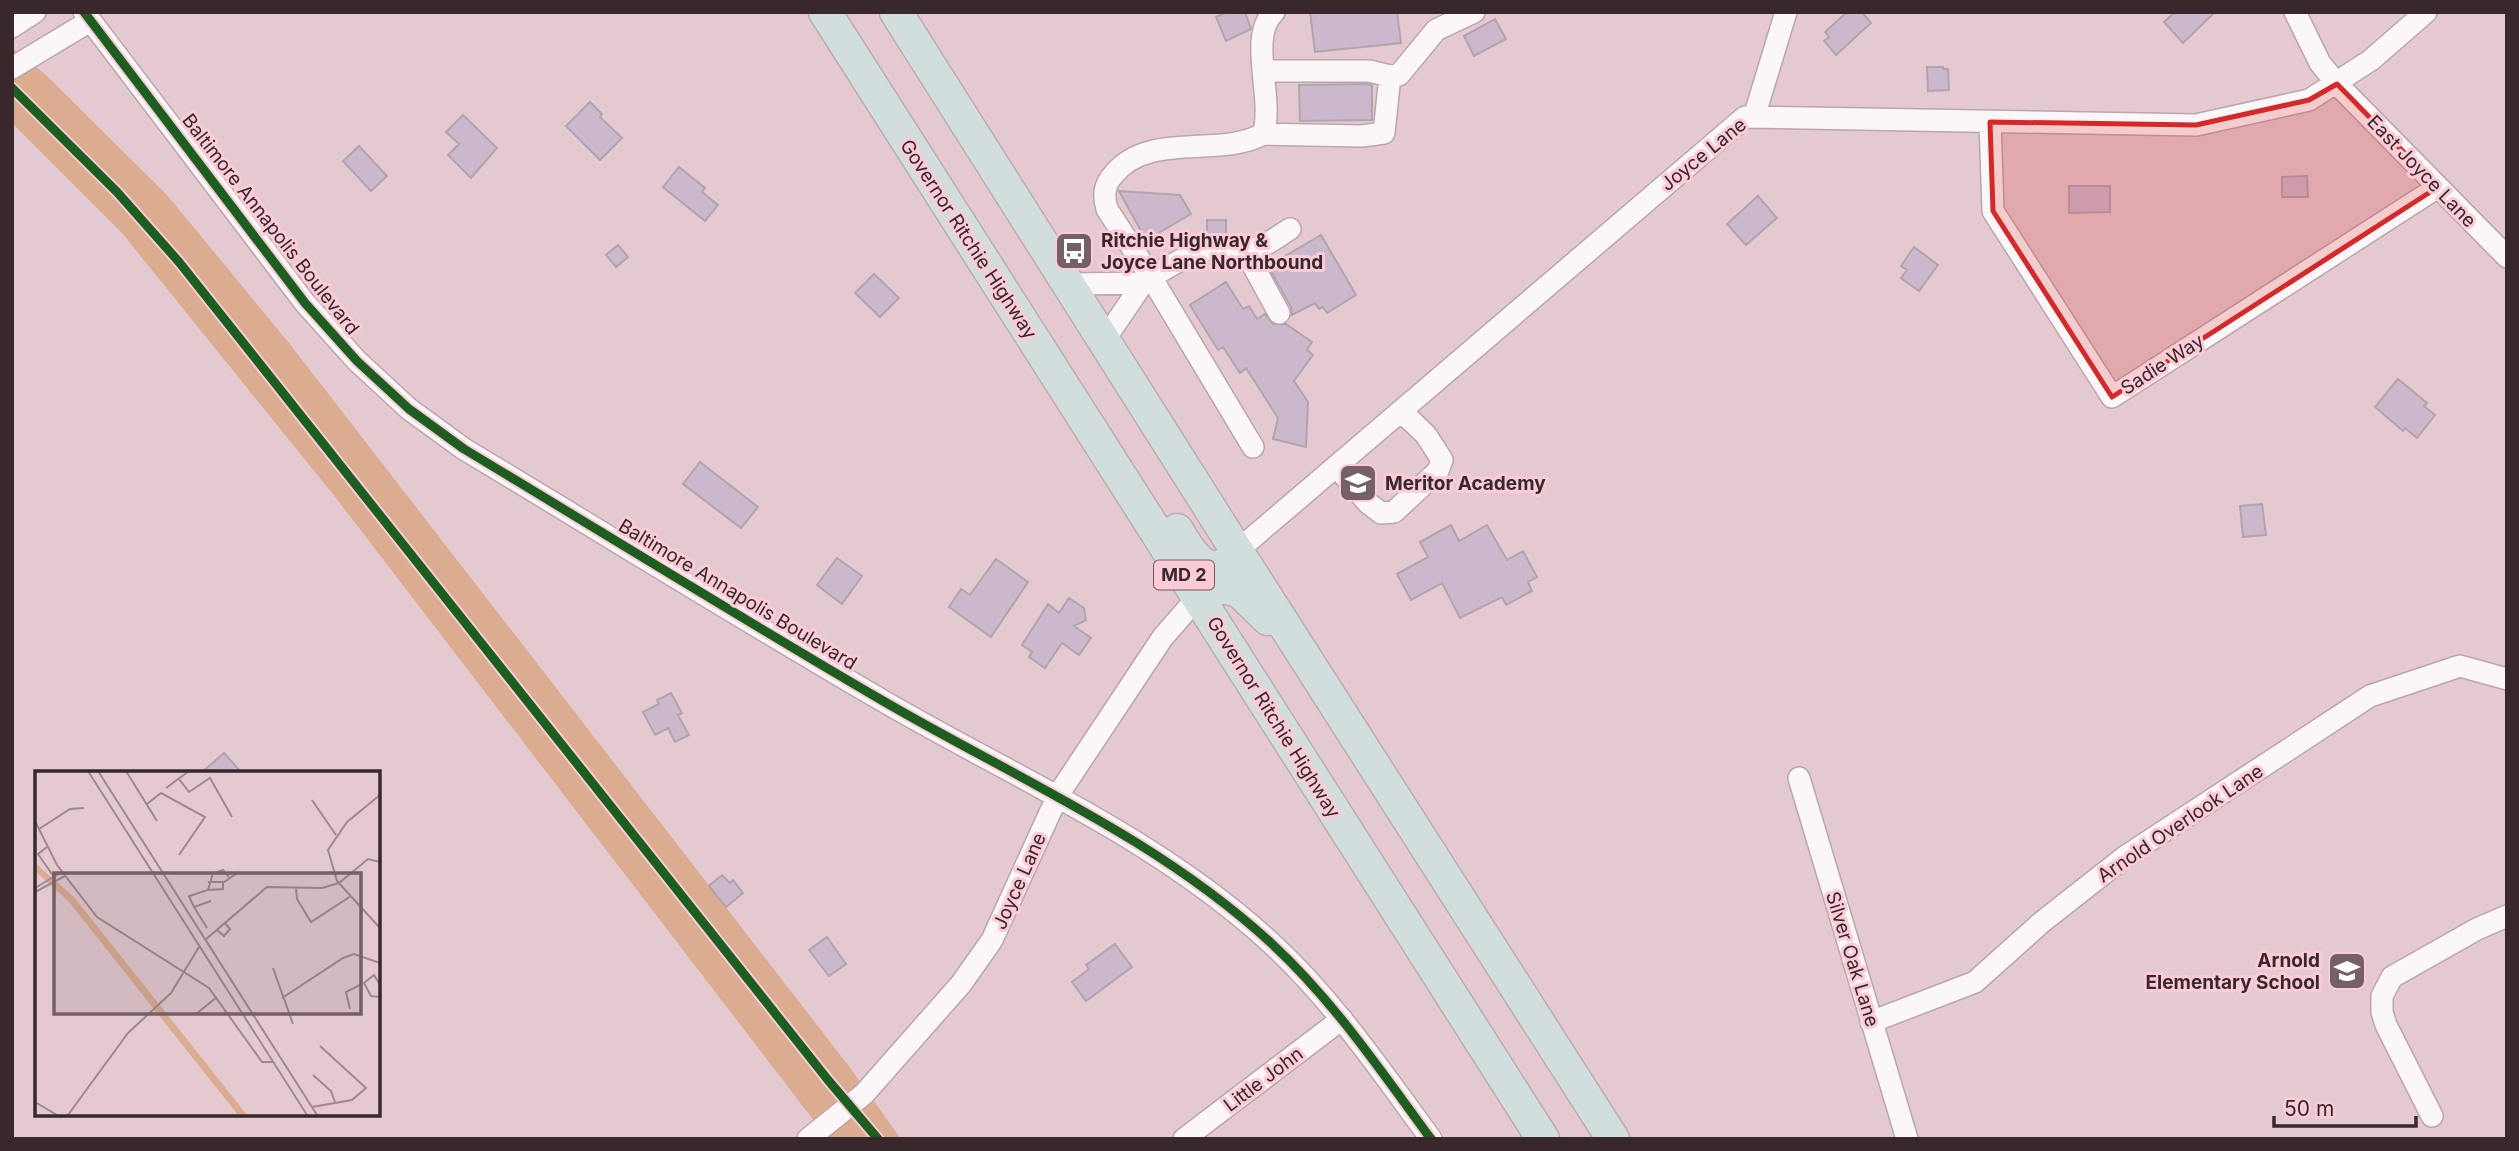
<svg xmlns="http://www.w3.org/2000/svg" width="2519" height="1151" viewBox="0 0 2519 1151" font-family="Inter,sans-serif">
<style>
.green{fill:#dbac8f}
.building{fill:#cbb8cc;stroke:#b2a4ad;stroke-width:2}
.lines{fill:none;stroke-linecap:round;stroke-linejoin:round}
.minor-casing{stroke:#baa6ab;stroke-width:24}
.highway-casing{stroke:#bbadb1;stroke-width:35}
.minor{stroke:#fbf7f8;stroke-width:21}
.highway{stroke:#d2dedd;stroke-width:32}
.cycleway-casing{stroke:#fbccd7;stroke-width:13}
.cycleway{stroke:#1b5e20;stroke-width:9}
.marked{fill:#d62828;fill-opacity:0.2;stroke:#d62828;stroke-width:5;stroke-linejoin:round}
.labels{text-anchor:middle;stroke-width:6;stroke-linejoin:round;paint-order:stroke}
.shield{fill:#fbccd7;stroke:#72585f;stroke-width:2}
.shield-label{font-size:18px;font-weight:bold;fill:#38272b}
.street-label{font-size:19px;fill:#38272b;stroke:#fbccd7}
.poi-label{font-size:19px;font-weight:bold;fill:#38272b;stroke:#fbccd7;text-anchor:start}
.inset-road{fill:none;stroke:#9f898e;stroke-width:2}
.view{fill:#746065;fill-opacity:0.15;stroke:#746065;stroke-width:3.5}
.inset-edge{fill:none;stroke:#38272b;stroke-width:3.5}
</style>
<rect width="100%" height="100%" fill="#e4cad0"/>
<path class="green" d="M12 48 46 75 167 195 289 343 848 1065 901 1139H828L336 498 122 233 12 123Z"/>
<path class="building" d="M1227 12H1245L1251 29 1226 41 1216 17Z
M1310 12H1397L1401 43 1315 52Z
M1847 12H1862L1871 23 1836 55 1824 41 1829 37 1825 32Z
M2175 12H2215L2183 43 2164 22Z
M1495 19 1506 39 1474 56 1464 36Z
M1927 67H1943V69H1948L1949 90 1928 91Z
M1367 84 1372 85V120L1300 121 1299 85Z
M590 102 602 114 600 117 622 138 600 160 566 126Z
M463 115 497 148 471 178 448 155 459 144 446 132Z
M359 146 387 176 371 191 343 161Z
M679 167 705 188 702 192 718 205 705 221 663 187Z
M2307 176 2308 197H2282V177Z
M2069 186H2110V212L2069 213Z
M1119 191 1180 195 1191 214 1146 240Z
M1758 196 1777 218 1746 245 1727 224Z
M1207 220H1226V236H1207Z
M1321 235 1356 295 1327 313 1323 307 1319 309 1315 303 1292 315 1291 307 1268 266Z
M618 245 628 257 616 267 606 255Z
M1914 247 1938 265 1919 291 1901 278 1907 270 1901 266Z
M874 274 899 298 880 317 855 293Z
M1226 282 1243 309 1249 306 1257 319 1265 314 1273 324H1286L1312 342 1307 350 1313 355 1294 381 1308 402 1306 447 1273 439 1278 418 1246 368 1240 373 1223 347 1218 350 1190 305Z
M2398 379 2427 403 2424 406 2435 415 2417 438 2405 428 2403 431 2375 407Z
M700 462 758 507 741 528 683 484Z
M2262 504 2266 535 2243 537 2240 506Z
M1451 525 1459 541 1487 525 1507 560 1523 551 1537 577 1528 582 1532 591 1506 605 1502 597 1460 618 1442 583 1411 600 1397 574 1428 557 1420 542Z
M837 558 862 576 842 604 817 585Z
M996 559 1028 582 991 637 949 607 961 589 970 595Z
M1069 598 1084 608 1086 620 1074 626 1091 638 1079 655 1062 643 1045 668 1029 657 1032 652 1022 645 1048 604 1059 613Z
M671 693 682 713 678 715 689 735 675 742 668 728 655 735 643 712 659 704 657 700Z
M224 753 242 773H201Z
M722 875 730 883 733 880 743 893 726 907 709 886Z
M827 937 846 964 829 976 809 950Z
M1115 944 1132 967 1086 1001 1072 982 1089 969 1086 965Z"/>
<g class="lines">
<defs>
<path id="minor" d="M84 12 305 303 357 361 409 409 464 449C602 532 739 617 878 698 1011 776 1156 837 1271 943 1333 1000 1381 1071 1431 1139
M1274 12C1247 37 1275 100 1263 134 1220 158 1149 131 1114 174 1104 185 1103 195 1107 209L1151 277C1167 268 1183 257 1201 251 1218 246 1234 251 1251 249 1266 247 1278 236 1290 229
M2295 12 2320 63 2337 84 2507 257
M12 27 35 12
M12 68 90 21
M1264 71H1369L1390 76 1399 75 1436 30 1474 12
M1754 117 1786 12
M1990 122 1993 211 2112 397 2438 187
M1263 134 1362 136 1384 133 1390 76
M1244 249 1279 313
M1070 284 1143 283
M1105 339 1143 283 1151 277 1253 447
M1336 466 1368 503 1381 513 1394 512 1438 471 1442 460 1426 435 1401 411
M1237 551 1745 117 2196 125 2309 100 2371 60 2426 12
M1799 778 1907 1139
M1871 1022 1975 982 2042 922 2126 856 2370 696 2460 666 2507 679
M2432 1116 2386 1025 2382 1012V996L2392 977 2477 929 2507 916
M808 1139 864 1094 961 984 992 940 1058 795 1163 637 1198 597
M1184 1139 1342 1019"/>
<path id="highway" d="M825 12 1543 1139
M896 12 1237 551 1613 1139
M1177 530C1186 545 1203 578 1225 564 1229 562 1234 554 1237 551
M1198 597 1222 587 1239 591 1268 619"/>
</defs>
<use href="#minor" class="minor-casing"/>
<use href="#highway" class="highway-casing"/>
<use href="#minor" class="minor"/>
<use href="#highway" class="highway"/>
<defs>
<path id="cycleway" d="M84 12 305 303 357 361 409 409 464 449C602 532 739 617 878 698 1011 776 1156 837 1271 943 1333 1000 1381 1071 1431 1139
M12 88 117 192 179 262 828 1080 878 1139"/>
</defs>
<use href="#cycleway" class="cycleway-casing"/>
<use href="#cycleway" class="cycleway"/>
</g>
<path class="marked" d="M2337 84 2438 187 2112 397 1993 211 1990 122 2196 125 2309 100Z"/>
<defs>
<symbol id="bus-square" viewBox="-11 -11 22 22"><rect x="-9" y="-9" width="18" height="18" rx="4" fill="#746065" stroke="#fbccd7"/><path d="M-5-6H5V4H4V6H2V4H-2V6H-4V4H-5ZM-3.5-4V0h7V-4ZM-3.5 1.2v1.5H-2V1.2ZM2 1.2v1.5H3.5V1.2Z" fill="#fff"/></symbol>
<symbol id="school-square" viewBox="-11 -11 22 22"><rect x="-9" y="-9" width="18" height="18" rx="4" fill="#746065" stroke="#fbccd7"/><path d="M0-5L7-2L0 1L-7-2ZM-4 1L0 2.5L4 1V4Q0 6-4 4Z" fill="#fff"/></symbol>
</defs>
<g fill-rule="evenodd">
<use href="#bus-square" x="1052" y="229" width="44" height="44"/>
<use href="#school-square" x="1336" y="461" width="44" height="44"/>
<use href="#school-square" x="2325" y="949" width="44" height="44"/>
</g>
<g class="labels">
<rect class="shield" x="1154" y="560.5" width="60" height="29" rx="5"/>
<g class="shield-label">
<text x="1184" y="581">MD 2</text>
</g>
<g class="street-label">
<text transform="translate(1703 154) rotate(-39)" y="7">Joyce Lane</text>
<text transform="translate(2422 171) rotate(46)" y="7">East Joyce Lane</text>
<text transform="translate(271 224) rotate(52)" y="7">Baltimore Annapolis Boulevard</text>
<text transform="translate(969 239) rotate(57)" y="7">Governor Ritchie Highway</text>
<text transform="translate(2162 364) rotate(-33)" y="7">Sadie Way</text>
<text transform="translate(738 594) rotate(31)" y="7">Baltimore Annapolis Boulevard</text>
<text transform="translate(1274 717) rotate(58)" y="7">Governor Ritchie Highway</text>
<text transform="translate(2180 823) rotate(-34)" y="7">Arnold Overlook Lane</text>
<text transform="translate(1019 881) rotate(-66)" y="7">Joyce Lane</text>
<text transform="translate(1853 959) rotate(73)" y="7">Silver Oak Lane</text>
<text transform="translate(1263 1079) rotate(-37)" y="7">Little John</text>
</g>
<g class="poi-label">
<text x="1101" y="247">Ritchie Highway &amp;<tspan x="1101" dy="22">Joyce Lane Northbound</tspan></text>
<text x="1385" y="490">Meritor Academy</text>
<text x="2320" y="967" text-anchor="end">Arnold<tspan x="2320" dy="22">Elementary School</tspan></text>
</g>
</g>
<g transform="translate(35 771)">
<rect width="345" height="345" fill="#e4cad0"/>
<path d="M0 92 39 126 212 344H203L34 131 0 100Z" fill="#dbac8f"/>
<path class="inset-road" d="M53 0 272 344M63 0 282 344M91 0 122 50M144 8 154 21 175 7 197 46M131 17 154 0M345 24 312 51 293 79 302 110 345 157M277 29 301 64M112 33 126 22 170 46 144 84M0 50 22 94 62 146 174 217 227 291H239M4 58 35 38 49 37M12 76 3 83 19 106M173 111H189L204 101M0 117 27 101M261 117 262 128 276 151 316 125M173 119 188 118V111M0 121 30 105M176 130 159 136 154 125 173 119 178 102 188 99 194 106M159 136 172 157M182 159 189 165 195 158 190 152M170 169 232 116 287 117 304 112 333 88 345 91M238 197 258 253M345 214 339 204 329 212 336 225 345 226M247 227 308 187 319 183 345 192M315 238 311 221 329 212M161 243 182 226M278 304 296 320 300 331M0 331 22 344M277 336 317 329 331 317 285 275M33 344 93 262 136 222 164 176"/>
<path class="view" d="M19 102H326V243H19Z"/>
<rect width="345" height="345" class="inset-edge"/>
</g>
<rect width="2519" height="1151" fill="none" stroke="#38272b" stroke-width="28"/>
<path d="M2274 1116v10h142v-10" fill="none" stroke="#38272b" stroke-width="3.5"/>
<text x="2284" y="1116" font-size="21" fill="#38272b" stroke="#fbccd7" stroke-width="5" paint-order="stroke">50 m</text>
</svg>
